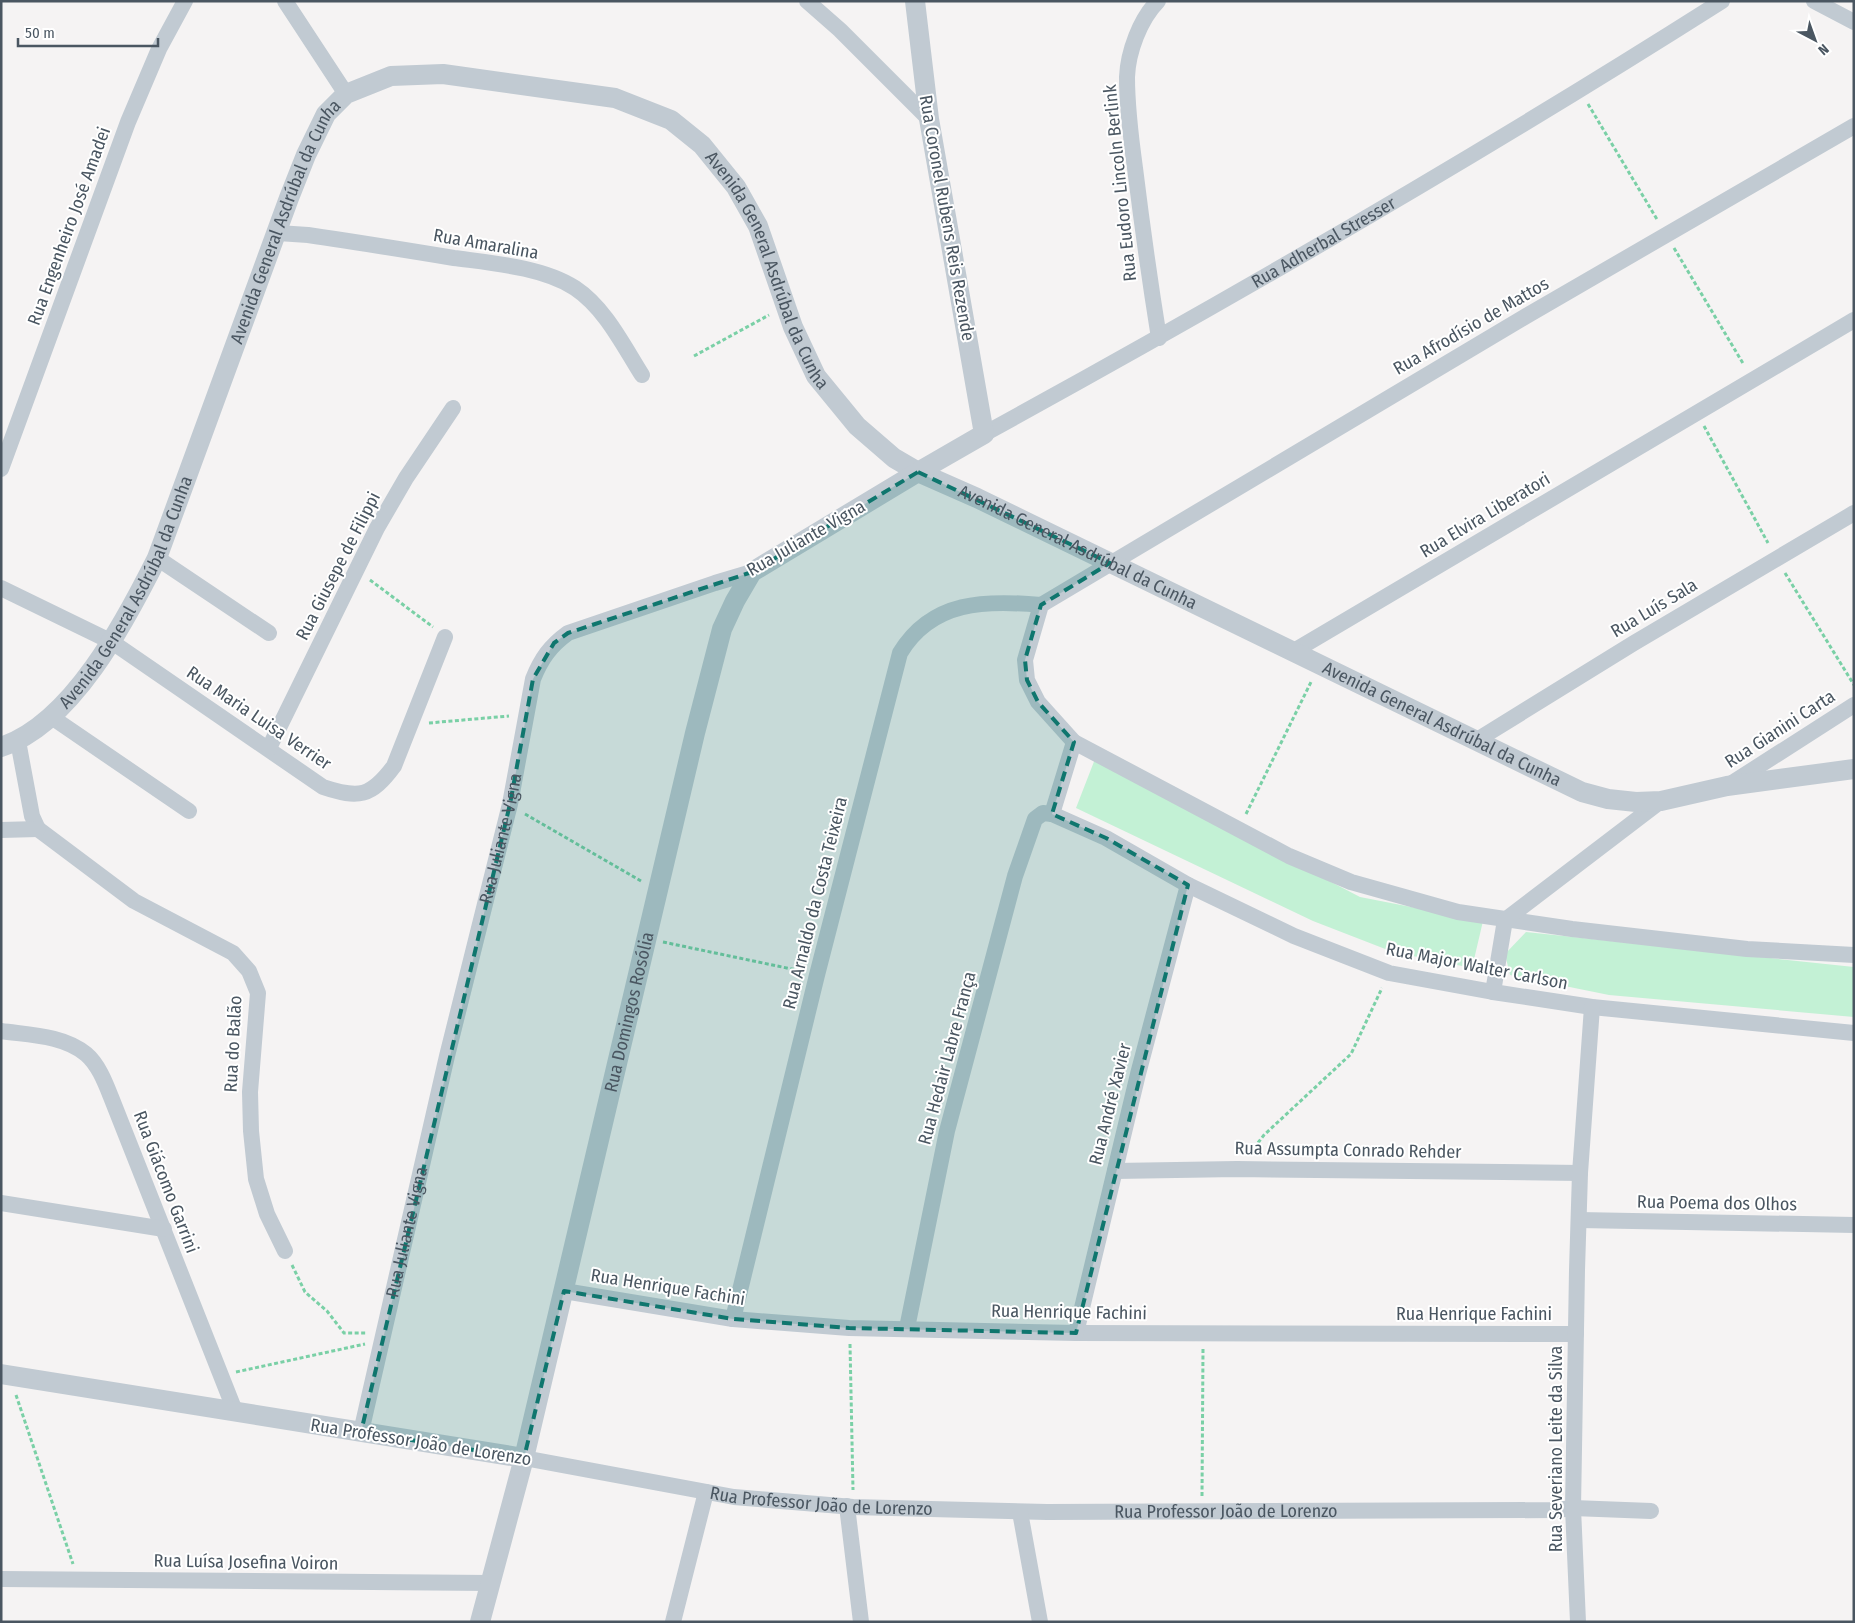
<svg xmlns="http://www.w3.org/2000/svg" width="1855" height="1623" viewBox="0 0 1855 1623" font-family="'Fira Sans Condensed',sans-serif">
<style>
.green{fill:#c3f1d5}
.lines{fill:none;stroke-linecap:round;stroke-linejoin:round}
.path{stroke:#7ad0a6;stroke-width:3;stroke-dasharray:4 2.5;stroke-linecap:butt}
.minor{stroke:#c1cad2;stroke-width:16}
.tertiary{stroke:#c1cad2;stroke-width:20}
.marked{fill:#0f766e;fill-opacity:0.2;stroke:#0f766e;stroke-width:4;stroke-dasharray:10 6;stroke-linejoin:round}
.labels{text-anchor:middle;stroke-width:4;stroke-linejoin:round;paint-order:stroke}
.street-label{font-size:18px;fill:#4a5661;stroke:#fff}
</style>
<rect width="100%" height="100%" fill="#f5f3f3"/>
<path class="green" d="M1095 759 1360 897 1483 921 1472 968 1393 952 1313 921 1076 808Z
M1526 932 1854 967V1017L1609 995 1510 975 1505 954Z"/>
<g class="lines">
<path class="path" d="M1588 104 1658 221
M1674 248 1744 365
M694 356 769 315
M1704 426 1768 543
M1785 573 1854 685
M370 580 433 627
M429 723 509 716
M525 814 641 881
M1246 814 1312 680
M663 942 801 971
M1250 1153 1264 1135 1351 1054 1382 988
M292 1265 305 1292 327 1311 344 1333H366
M850 1344 853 1490
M236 1372 365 1344
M16 1395 73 1564
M1202 1496 1203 1349"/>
<g class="minor">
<path d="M285 1 346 94"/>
<path d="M807 1 840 30 929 119"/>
<path d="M1158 1C1140 19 1128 52 1127 77 1127 108 1131 139 1135 168 1142 225 1150 282 1159 338"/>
<path d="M1814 1 1854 22"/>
<path d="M1854 126 1528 315 1041 605 1025 660 1027 680 1038 702 1074 742 1289 856 1351 882 1458 912 1572 929 1747 949 1854 955"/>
<path d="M278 233 308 235C356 242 405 250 454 258 491 263 543 267 575 288 605 308 623 345 642 375"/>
<path id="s1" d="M984 434C1234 297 1481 154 1722 1"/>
<path d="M1 469 128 122 159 49 185 1"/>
<path d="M157 558 269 633"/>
<path d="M1 588 112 642 323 787C359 799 371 797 394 766L445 637"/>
<path d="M1294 651 1854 320"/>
<path d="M50 716 189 811"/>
<path d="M1477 740 1634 643 1854 513"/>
<path d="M18 741 32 816 38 829"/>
<path d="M269 748 377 528 406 478 453 408"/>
<path d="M1729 785 1854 705"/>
<path d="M1052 814 1074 742"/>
<path d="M38 829 134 901 233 953 249 971 258 993 250 1092 251 1131 256 1179 267 1214 285 1251"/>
<path d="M1 830 38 829"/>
<path d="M1493 992 1505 920 1661 801"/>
<path d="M1 1031C29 1035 63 1035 86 1054 98 1064 105 1082 111 1097L235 1411"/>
<path d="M1115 1171 1237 1169 1580 1173"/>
<path d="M1 1203 164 1229"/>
<path d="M1579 1220 1854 1225"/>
<path d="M564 1291 733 1319 849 1328 1076 1333 1576 1334"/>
<path d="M733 1319 817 975 900 653C932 600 986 600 1041 605"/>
<path d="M907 1328 947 1131 1015 876 1035 819 1043 813 1052 814 1106 838 1188 885 1294 936 1389 973 1493 992 1592 1007 1854 1033"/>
<path d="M1076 1333 1138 1074 1188 885"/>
<path id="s2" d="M361 1432 447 1056 510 804 533 679C541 659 550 646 568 633L715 583 752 572"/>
<path id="s3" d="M524 1458 734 1497 853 1507 1047 1512 1556 1510 1573 1508 1651 1511"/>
<path d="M847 1506 861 1622"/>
<path d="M1020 1512 1040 1622"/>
<path d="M1 1579 490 1583"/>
<path d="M673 1622 706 1492"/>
<path d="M1578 1622 1573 1508 1577 1270 1580 1173 1592 1007"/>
</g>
<g class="tertiary">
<path id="s4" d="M1 747C72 724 126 620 157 558L289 198 306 155 326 114 346 94 391 76 443 74 615 98 671 120 702 145 736 187 758 226 793 327 816 376 857 426 894 458 918 472 977 498 1582 792 1608 799 1636 802 1661 801 1727 786 1854 769"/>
<path d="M1 1374 524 1458"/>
<path id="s5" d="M480 1622 524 1458 695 733 722 629 735 601 752 572 918 472 984 434 929 119 915 1"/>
</g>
</g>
<path class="marked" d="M918 472 1110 563 1041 605 1025 660 1027 680 1038 702 1074 742 1052 814 1106 838 1188 885 1076 1333 849 1328 733 1319 564 1291 524 1458 361 1432 510 804 533 679 554 643 568 633 752 572Z"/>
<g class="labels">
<g class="street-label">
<text transform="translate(1120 183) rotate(-96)" y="6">Rua Eudoro Lincoln Berlink</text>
<text transform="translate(947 218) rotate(80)" y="6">Rua Coronel Rubens Reis Rezende</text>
<text dy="6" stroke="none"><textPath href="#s4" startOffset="611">Avenida General Asdrúbal da Cunha</textPath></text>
<text transform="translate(69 226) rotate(-70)" y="6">Rua Engenheiro José Amadei</text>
<text dy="6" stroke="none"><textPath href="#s1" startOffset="390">Rua Adherbal Stresser</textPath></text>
<text transform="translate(486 244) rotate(10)" y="6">Rua Amaralina</text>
<text dy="6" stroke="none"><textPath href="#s4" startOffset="1271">Avenida General Asdrúbal da Cunha</textPath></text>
<text transform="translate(1471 326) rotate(-30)" y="6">Rua Afrodísio de Mattos</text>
<text transform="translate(1485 515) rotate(-31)" y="6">Rua Elvira Liberatori</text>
<text transform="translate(806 538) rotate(-30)" y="6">Rua Juliante Vigna</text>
<text dy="6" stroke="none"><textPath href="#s4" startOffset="1706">Avenida General Asdrúbal da Cunha</textPath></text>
<text transform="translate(338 566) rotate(-63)" y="6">Rua Giusepe de Filippi</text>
<text dy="6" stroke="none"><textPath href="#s4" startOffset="206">Avenida General Asdrúbal da Cunha</textPath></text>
<text transform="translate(1654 608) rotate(-31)" y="6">Rua Luís Sala</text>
<text transform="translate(259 718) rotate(34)" y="6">Rua Maria Luisa Verrier</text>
<text dy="6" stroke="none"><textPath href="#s4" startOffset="2111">Avenida General Asdrúbal da Cunha</textPath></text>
<text transform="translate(1780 729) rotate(-33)" y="6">Rua Gianini Carta</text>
<text dy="6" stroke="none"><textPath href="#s2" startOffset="610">Rua Juliante Vigna</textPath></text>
<text transform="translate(815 903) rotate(-76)" y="6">Rua Arnaldo da Costa Teixeira</text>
<text transform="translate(1477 966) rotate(11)" y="6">Rua Major Walter Carlson</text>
<text dy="6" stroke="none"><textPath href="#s5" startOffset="628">Rua Domingos Rosólia</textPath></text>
<text transform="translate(233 1044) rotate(-87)" y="6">Rua do Balão</text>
<text transform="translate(947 1058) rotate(-75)" y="6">Rua Hedair Labre França</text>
<text transform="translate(1110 1104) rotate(-76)" y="6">Rua André Xavier</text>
<text transform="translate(1348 1150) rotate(1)" y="6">Rua Assumpta Conrado Rehder</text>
<text transform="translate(166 1182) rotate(69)" y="6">Rua Giácomo Garrini</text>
<text transform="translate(1717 1203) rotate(1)" y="6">Rua Poema dos Olhos</text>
<text dy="6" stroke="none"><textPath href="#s2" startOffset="205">Rua Juliante Vigna</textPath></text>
<text transform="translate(668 1287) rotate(9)" y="6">Rua Henrique Fachini</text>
<text transform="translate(1069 1312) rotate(1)" y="6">Rua Henrique Fachini</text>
<text x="1474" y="1320">Rua Henrique Fachini</text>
<text transform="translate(421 1442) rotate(9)" y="6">Rua Professor João de Lorenzo</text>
<text transform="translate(1556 1449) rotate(-90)" y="6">Rua Severiano Leite da Silva</text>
<text dy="6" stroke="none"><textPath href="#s3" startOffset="301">Rua Professor João de Lorenzo</textPath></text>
<text dy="6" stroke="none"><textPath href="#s3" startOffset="706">Rua Professor João de Lorenzo</textPath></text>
<text transform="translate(246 1562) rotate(1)" y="6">Rua Luísa Josefina Voiron</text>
</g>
</g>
<rect width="1855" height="1623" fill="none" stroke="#4a5661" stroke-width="5"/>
<g transform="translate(1815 40) rotate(139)" stroke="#ffffff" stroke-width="4" paint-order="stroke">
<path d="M0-4L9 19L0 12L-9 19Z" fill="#4a5661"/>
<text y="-8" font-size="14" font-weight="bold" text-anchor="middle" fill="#4a5661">N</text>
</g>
<path d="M18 38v8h140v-8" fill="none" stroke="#4a5661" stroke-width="2.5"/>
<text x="25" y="38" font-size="15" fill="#4a5661" stroke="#ffffff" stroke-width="4" paint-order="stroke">50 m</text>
</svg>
